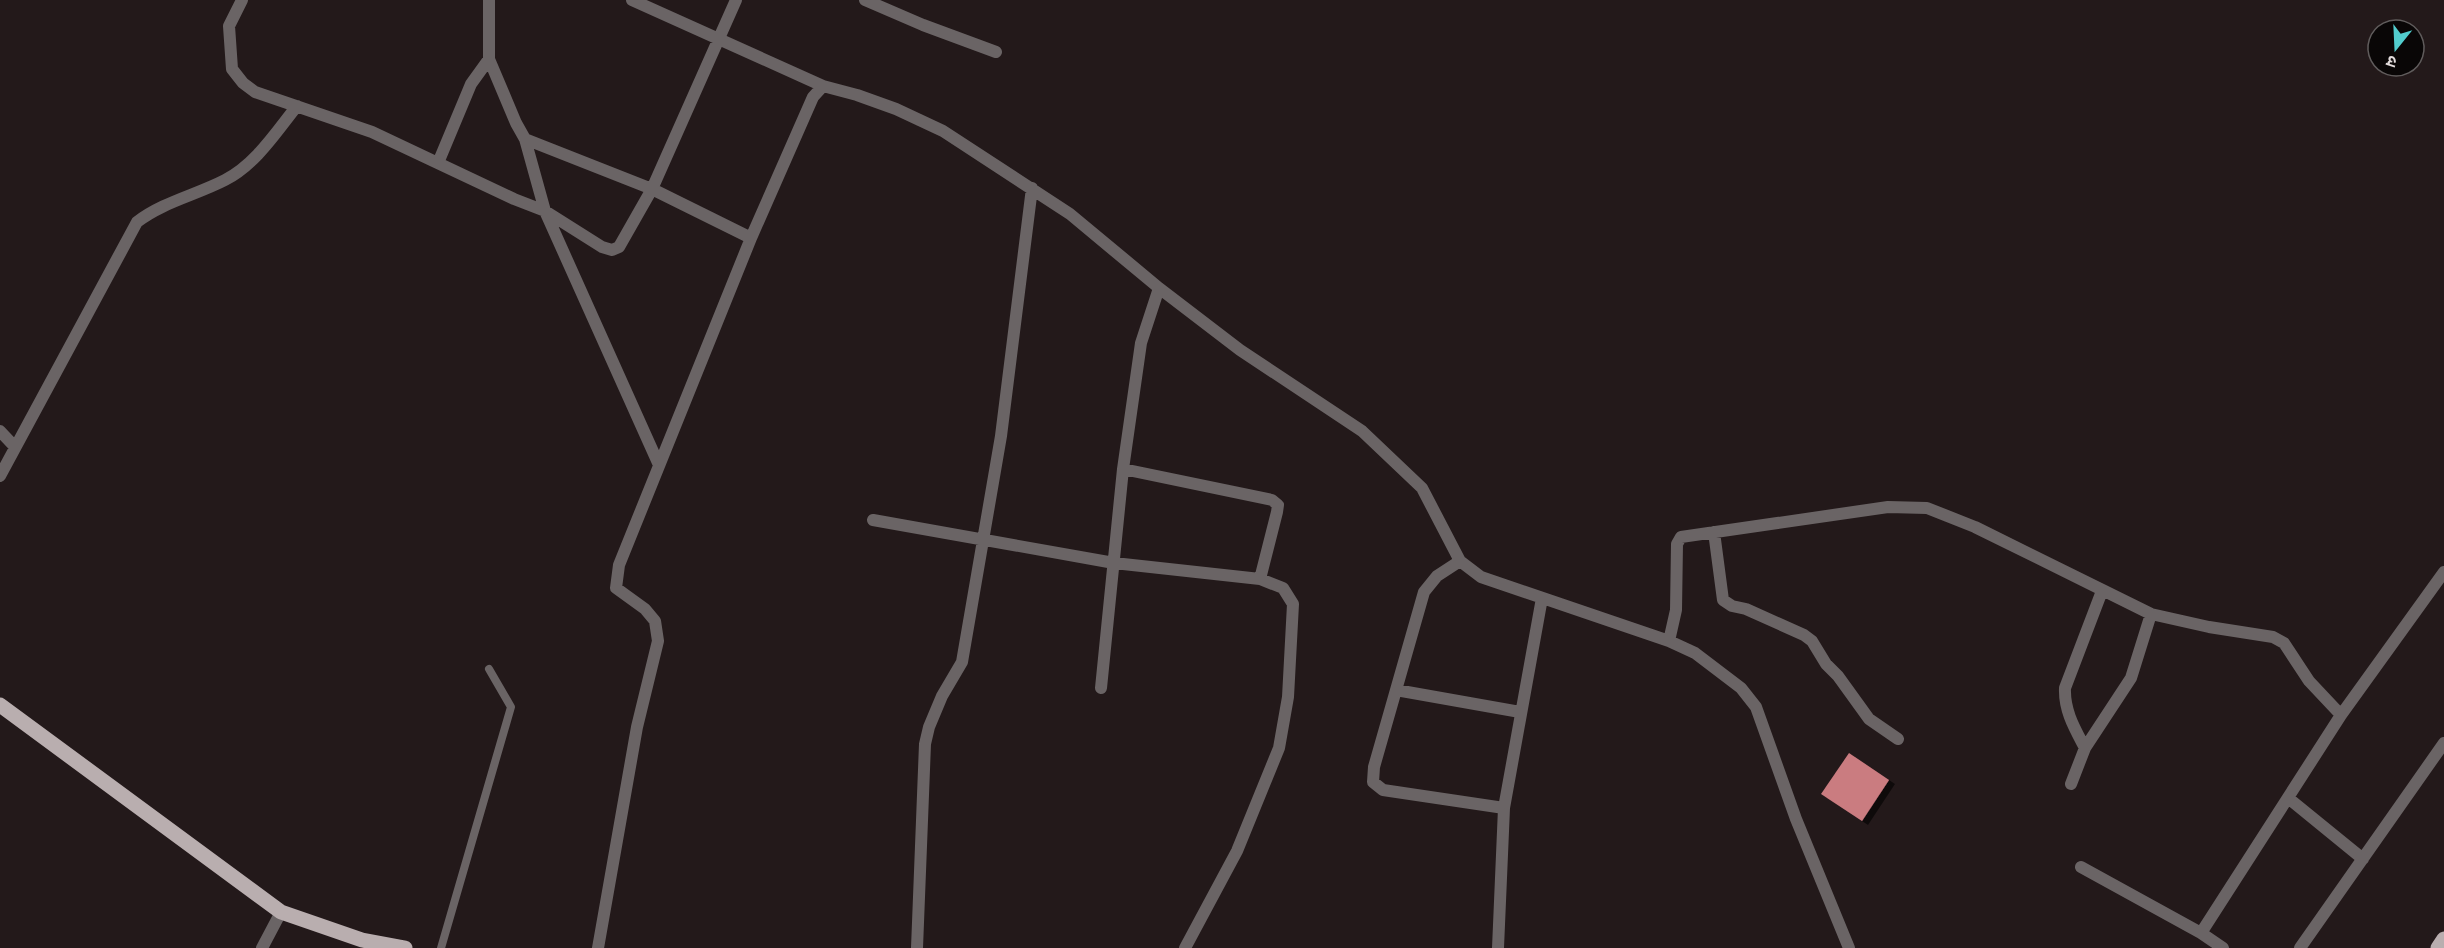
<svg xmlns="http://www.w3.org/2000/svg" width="2444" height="948" viewBox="0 0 2444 948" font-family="Jost,'Noto Sans Devanagari',sans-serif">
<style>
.building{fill:#ca7b80;filter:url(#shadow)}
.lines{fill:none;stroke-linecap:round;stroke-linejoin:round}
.lane{stroke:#6a6465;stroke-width:8}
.street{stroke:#6a6465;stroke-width:12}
.primary{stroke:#b9aeaf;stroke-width:15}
</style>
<defs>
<filter id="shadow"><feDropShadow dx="6" dy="4" stdDeviation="0" flood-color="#0009"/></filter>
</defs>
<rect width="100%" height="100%" fill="#23191a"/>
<path class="building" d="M1849 753 1889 780 1862 821 1821 794Z"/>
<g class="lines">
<path class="lane" d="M441 948 511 707 489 669"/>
<path class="street" d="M242 0 229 26 232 69 243 83 255 92 372 132 514 199 545 211 602 247 612 250 619 247 652 189 736 0
M489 0V59L516 123 525 139 652 189 751 238
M632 0 823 86
M865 0 923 25 996 52
M525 139 545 211 659 465
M438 163 471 84 489 59
M0 431 15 447
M1123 469 1272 500 1278 505 1277 512 1260 579
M0 476 137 222C163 202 196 195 225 180 256 164 276 132 297 106
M873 520 1114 563 1260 579 1283 588 1293 604 1288 697 1279 748 1237 851 1185 948
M1714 532 1723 600 1732 606 1746 609 1804 635 1812 641 1826 664 1838 676 1869 719 1898 739
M1460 561 1437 576 1424 592 1374 767 1373 782 1383 790 1504 808
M1669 641 1676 610 1677 544 1681 537 1888 507 1927 508 1975 527 2151 614 2209 627 2273 637 2284 643 2309 681 2341 715
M1101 688 1123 469 1141 343 1159 288
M1396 690 1520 712
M2085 748C2075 729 2064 711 2065 688L2102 591
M2071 784 2085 748 2131 678 2151 614
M2288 798 2363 859
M2081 867 2201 933 2223 948
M2201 933 2341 715 2444 572
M262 948 281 912
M598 948 637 727 658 641 655 621 645 609 616 588 619 565 751 238 813 97 823 86 857 95 896 109 943 131 1070 214 1159 288 1240 350 1362 431 1422 488 1460 561 1481 577 1669 641 1695 653 1741 688 1756 707 1796 819 1849 948
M917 948 925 744 929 727 942 696 962 662 1001 436 1032 188
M1498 948 1504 808 1542 598
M2300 948 2444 743"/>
<path class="primary" d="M0 705 281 912 362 940 405 948
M2438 948 2444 939"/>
</g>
<g transform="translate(2396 48) rotate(198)"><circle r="28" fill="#090606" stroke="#605c5c" stroke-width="1.5"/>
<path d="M0-4.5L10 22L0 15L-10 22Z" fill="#52cdce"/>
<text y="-9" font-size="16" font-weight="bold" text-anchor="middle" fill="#e3dcdc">उ</text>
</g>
</svg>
